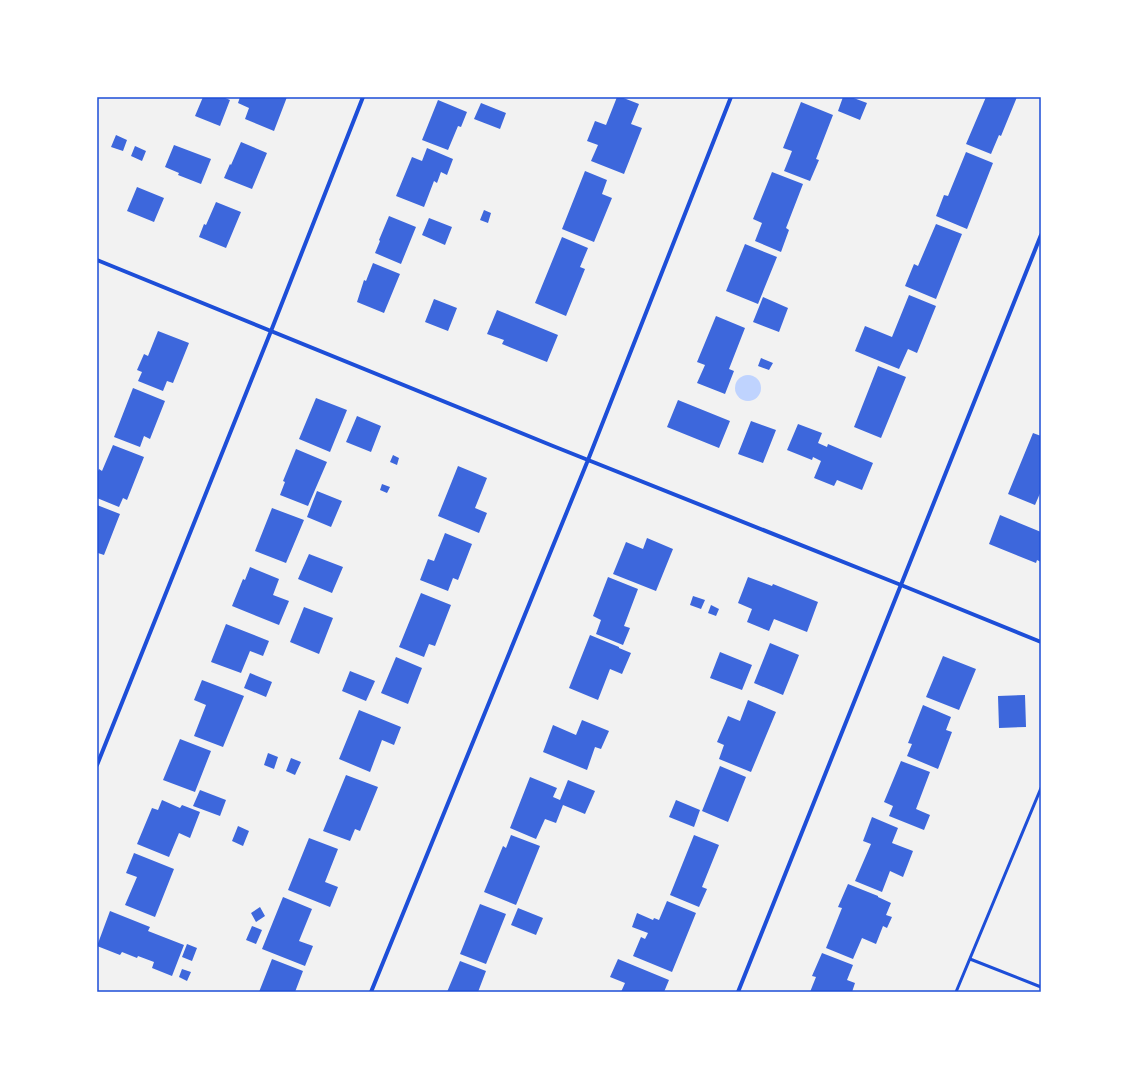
<svg xmlns="http://www.w3.org/2000/svg" width="1138" height="1089" viewBox="0 0 1138 1089" font-family="'Nunito Sans',sans-serif">
<style>
.water{fill:#bfd3fe}
.building{fill:#3d67dc}
.lines{fill:none;stroke-linecap:round;stroke-linejoin:round}
.service{stroke:#1d4ed8;stroke-width:3}
.minor{stroke:#1d4ed8;stroke-width:4}
.neatline{fill:none;stroke:#1d4ed8;stroke-width:1.5}
</style>
<rect width="100%" height="100%" fill="#f2f2f2"/>
<path class="water" d="M735 388a13 13 0 1 1 26 0a13 13 0 1 1-26 0Z"/>
<path class="building" d="M203 97H223L230 100 220 126 195 116Z
M240 97H287L274 131 245 119 249 108 238 103Z
M617 97H621L639 104 631 124 642 128 624 174 591 161 598 145 587 141 595 121 606 125Z
M843 97H851L867 103 860 120 838 111Z
M986 97H1017L1001 136 999 135 991 154 966 144Z
M438 100 467 112 461 127 458 126 448 150 422 140Z
M801 102 833 115 816 159 819 160 810 181 784 171 792 151 783 148Z
M481 103 506 113 500 129 474 119Z
M116 135 127 140 123 151 111 147Z
M241 142 267 153 252 189 224 178 230 164 231 165Z
M174 145 211 159 201 184 178 175 179 173 165 167Z
M135 146 146 151 142 161 131 156Z
M427 148 453 159 447 175 441 172 437 183 434 181 424 207 396 196 412 157 422 161Z
M966 152 993 163 967 229 936 216 944 195 948 196Z
M585 171 607 180 602 194 612 198 594 242 562 229Z
M772 172 803 184 786 228 789 230 781 252 755 241 762 223 753 219Z
M137 187 164 198 154 222 127 211Z
M216 202 241 212 226 248 199 237 204 224 206 225Z
M484 210 491 213 488 223 480 220Z
M389 216 416 227 401 264 375 253 380 241 379 240Z
M429 218 452 227 445 245 422 235Z
M936 224 962 234 936 299 905 286 914 264 918 266Z
M562 237 588 248 580 267 585 269 566 316 535 303Z
M745 244 777 257 758 304 726 291Z
M373 263 400 274 384 313 357 302 364 280 366 281Z
M909 295 936 306 917 353 908 349 899 369 855 351 865 326 892 337Z
M763 297 788 308 779 332 753 322Z
M434 299 457 308 448 331 425 322Z
M497 310 558 335 547 362 502 344 504 340 487 334Z
M716 316 745 328 729 369 734 371 725 394 697 383 705 365 697 362Z
M158 331 189 343 173 383 167 381 163 391 138 381 142 372 137 370 144 354 148 356Z
M761 358 773 363 769 370 758 366Z
M878 366 906 377 881 438 854 427Z
M133 388 165 401 150 439 144 436 140 447 114 437Z
M316 398 347 410 330 452 299 439Z
M678 400 730 421 719 448 667 427Z
M357 416 381 426 371 452 346 442Z
M751 421 776 430 763 463 738 454Z
M798 424 822 433 818 443 827 447 828 444 873 463 862 490 837 480 834 486 814 478 821 461 813 457 812 460 787 450Z
M1033 433 1041 436V491L1035 505 1008 494Z
M113 445 144 457 127 500 123 498 119 507 97 498V473L99 469 102 471Z
M296 449 327 462 308 506 280 495 285 482 283 481Z
M393 455 399 458 397 465 390 462Z
M458 466 487 478 475 508 487 513 479 533 438 516Z
M382 484 390 487 387 493 380 490Z
M317 491 342 501 331 527 307 517Z
M97 505 120 514 104 555 98 553 97 555Z
M272 508 304 520 286 563 255 551Z
M1000 515 1041 532V562L1037 560 1036 563 989 544Z
M445 533 472 544 458 580 453 578 448 591 420 580 428 559 434 561Z
M647 538 673 549 656 591 613 574 626 542 643 549Z
M309 554 343 567 332 593 298 579Z
M250 567 279 579 273 595 289 601 279 625 232 606 243 579 245 580Z
M608 577 638 589 624 626 630 628 623 645 596 634 601 620 593 616Z
M748 577 772 586 773 584 818 602 807 632 774 619 769 631 747 622 752 609 738 603Z
M421 593 451 605 435 646 429 644 424 657 399 647Z
M693 596 705 600 701 609 690 605Z
M711 605 719 609 716 616 708 613Z
M304 607 333 618 319 654 290 642Z
M226 624 269 641 263 656 250 651 241 673 211 662Z
M590 635 619 647V648L631 653 622 674 610 669 598 700 569 688Z
M770 643 799 655 783 695 754 683Z
M720 652 752 665 742 690 710 678Z
M943 656 976 669 959 710 926 697Z
M396 657 422 668 408 704 381 693Z
M350 671 375 681 366 701 342 691Z
M250 673 272 682 266 697 244 688Z
M202 680 244 696 223 747 194 736 206 705 194 700Z
M1025 695 1026 727 999 728 998 696Z
M748 700 776 712 751 772 719 759 724 745 717 742 728 716 740 721Z
M923 705 951 717 946 730 952 732 938 769 907 756 912 744 908 743Z
M359 710 401 727 394 745 382 740 370 772 339 759Z
M582 720 609 731 601 749 595 747 587 770 543 752 553 725 576 735Z
M180 739 211 751 195 792 163 780Z
M268 753 278 757 274 769 264 765Z
M291 758 301 762 295 775 286 771Z
M901 761 930 772 916 809 930 815 924 830 889 816 893 806 884 802Z
M720 766 746 777 728 822 702 811Z
M346 775 378 787 360 831 355 829 350 841 323 831Z
M530 777 557 788 553 797 560 800 568 780 595 791 585 814 563 805 556 823 545 819 536 839 510 828Z
M200 790 226 800 220 816 193 806Z
M162 800 180 808 182 805 200 812 190 838 179 833 169 857 137 844 152 808 158 810Z
M676 800 700 810 694 827 669 817Z
M872 817 898 828 892 843 913 851 903 877 890 871 882 892 855 881 871 844 863 841Z
M238 826 249 831 243 846 232 841Z
M511 835 540 846 516 905 484 892 503 846 506 848Z
M694 835 719 845 702 887 707 889 699 907 670 895Z
M309 838 338 849 325 882 338 887 330 907 288 890Z
M134 853 174 869 155 917 125 905 137 877 126 873Z
M848 884 878 896V897L891 903 886 915 892 917 887 928 883 926 876 944 862 938 853 959 826 948 842 908 838 907Z
M283 897 312 909 299 941 313 946 305 966 262 949Z
M667 901 696 913 672 972 633 956 641 937 645 939 648 933 632 927 637 913 653 920 654 918 659 920Z
M480 904 506 914 486 964 460 954Z
M260 907 265 916 256 922 251 913Z
M518 908 543 918 536 935 511 925Z
M110 911 150 927 148 931 184 945 172 976 152 968 154 962 138 956 137 958 122 952 120 955 97 946Z
M252 926 262 930 256 944 246 940Z
M187 944 197 948 192 961 182 957Z
M822 953 853 965 847 980 855 983 852 992H810L816 977 812 976Z
M272 959 303 971 295 992H259Z
M618 959 669 980 664 992H621L625 983 610 977Z
M460 961 486 971 478 992H447Z
M182 969 191 972 187 981 179 977Z"/>
<g class="lines">
<path class="service" d="M970 959 1041 987
M956 992 1041 788"/>
<path class="minor" d="M97 260 553 446 901 585 1041 642
M97 765 271 331 363 97
M371 992 588 460 731 97
M738 992 1041 235"/>
</g>
<rect width="1138" height="1089" fill="none" stroke="#ffffff" stroke-width="196"/>
<rect x="98" y="98" width="942" height="893" class="neatline"/>
</svg>
